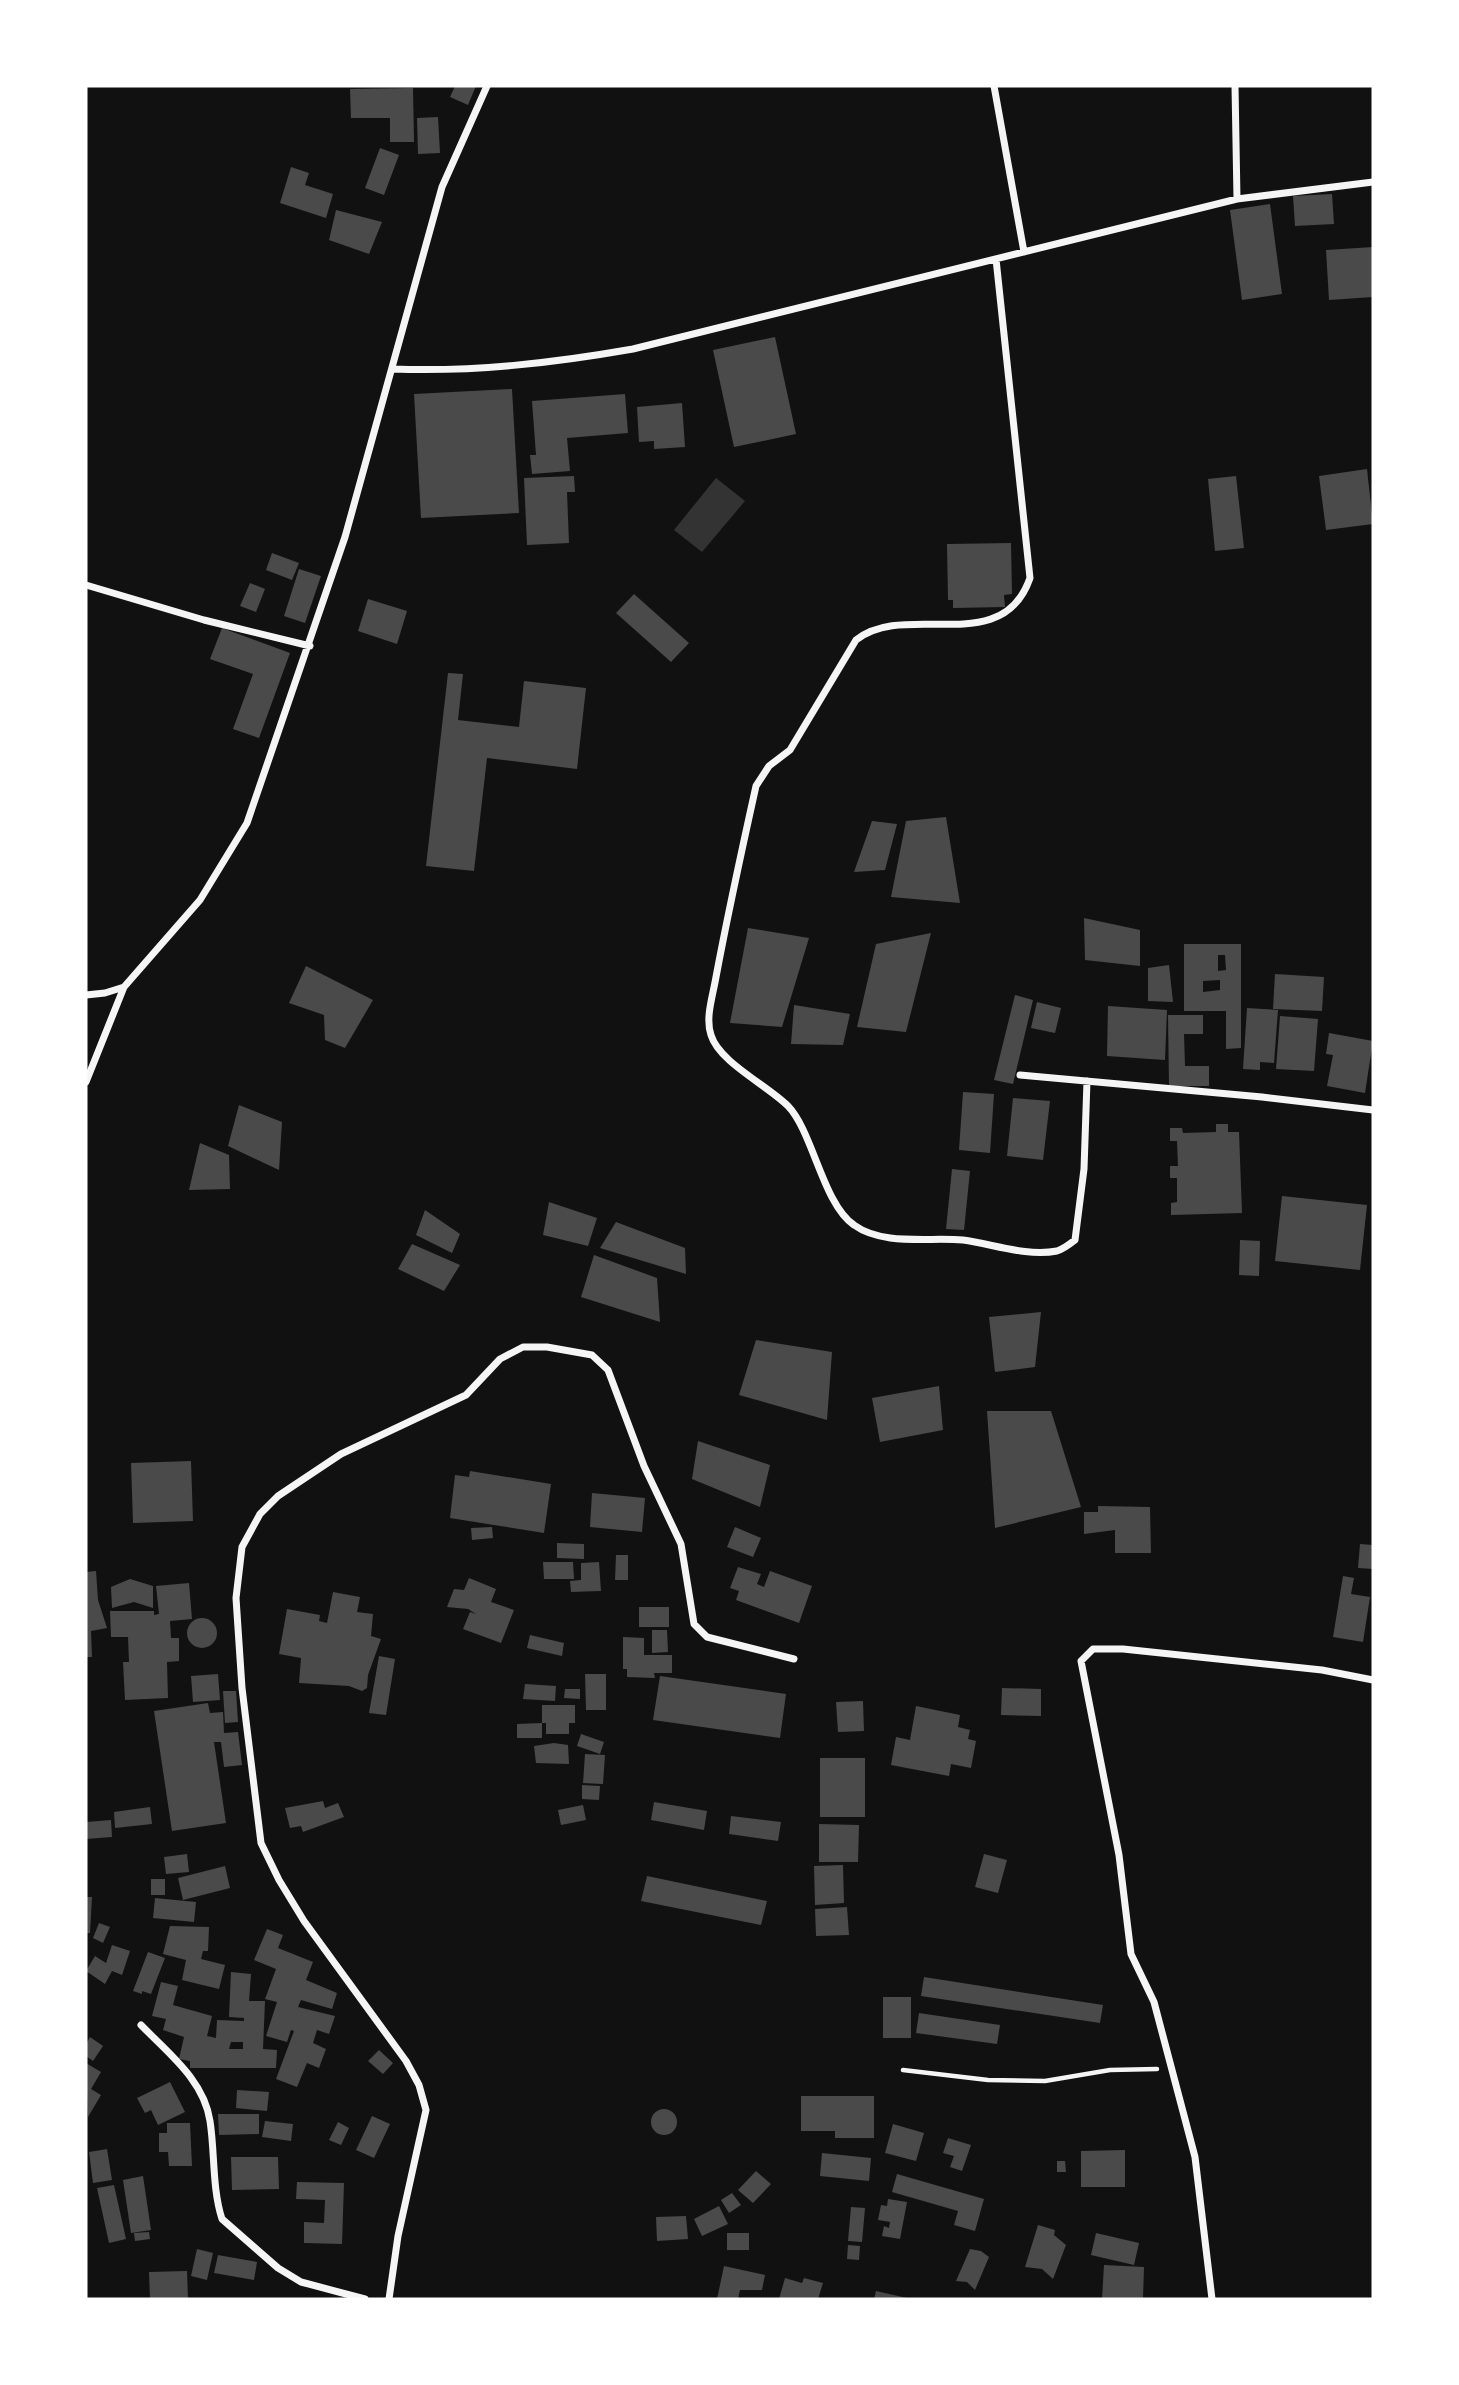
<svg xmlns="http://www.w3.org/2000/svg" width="1459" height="2385" viewBox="0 0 1459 2385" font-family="Arial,sans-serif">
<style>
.water{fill:#333}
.building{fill:#4a4a4a;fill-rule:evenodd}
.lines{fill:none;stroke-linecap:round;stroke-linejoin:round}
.path{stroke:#f5f5f5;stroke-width:4.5}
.minor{stroke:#f5f5f5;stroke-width:7}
</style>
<rect width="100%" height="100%" fill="#111"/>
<path class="water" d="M716 478 745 501 702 552 674 530Z"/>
<path class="building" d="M455 86H476L468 105 450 97Z
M413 88 414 142H390V118H351L350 89Z
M438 117 440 153 418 154 417 118Z
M380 148 399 155 384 195 365 188Z
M291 167 309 173 305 185 333 194 326 218 280 203Z
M1332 194 1334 224 1295 226 1293 196Z
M1270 204 1282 294 1242 300 1230 210Z
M336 210 382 222 369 254 329 240Z
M1373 247V297L1329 300 1326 250Z
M775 337 796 434 734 447 713 350Z
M512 389 519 513 421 518 414 394Z
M625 394 628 433 567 438 570 471 532 474 530 455H536L532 401Z
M682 403 685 447 654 449V441L639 442 637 407Z
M1367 469 1373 524 1326 530 1319 476Z
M574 476 575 492H567L569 543 527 545 524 478Z
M1236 476 1244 548 1215 551 1208 479Z
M1011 543 1012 594 1004 595 1005 607 953 608V600H948L947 544Z
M272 553 299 563 292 580 266 570Z
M299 569 321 576 305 623 284 616Z
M250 583 265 589 256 612 240 606Z
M634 594 689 643 671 662 616 613Z
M368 599 407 611 397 644 358 631Z
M222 628 290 653 259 738 233 729 253 674 210 659Z
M448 673 463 674 458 720 519 727 524 681 586 688 577 769 487 758 474 871 426 866Z
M946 817 960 903 891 897 906 821Z
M872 821 897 824 885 870 854 872Z
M1084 918 1140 930V966L1085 960Z
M748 928 809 938 782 1027 730 1023Z
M931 933 906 1032 857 1027 876 944Z
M1184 944H1241V1048L1226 1049V1011H1184ZM1218 955H1225L1226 970 1218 971ZM1220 980V990L1203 992V981Z
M1169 965 1173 1002 1148 1001V968Z
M306 966 373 1000 345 1048 325 1040 324 1015 289 1003Z
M1275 974 1324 977 1322 1011 1273 1009Z
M1015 995 1033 1000 1013 1084 994 1080Z
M1037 1002 1061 1008 1055 1033 1031 1028Z
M794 1005 850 1014 843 1045 791 1044Z
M1108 1006 1167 1010 1165 1060 1107 1056Z
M1247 1008 1278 1010 1274 1063 1260 1062V1070L1243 1069Z
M1168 1015H1203V1034H1184L1185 1066H1209V1086H1169Z
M1280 1016 1318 1019 1314 1071 1276 1069Z
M1329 1033 1373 1041 1365 1093 1327 1086 1333 1055 1326 1054Z
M963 1092 994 1094 990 1153 959 1150Z
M1013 1098 1050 1101 1043 1160 1007 1156Z
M239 1105 282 1122 279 1170 228 1146Z
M1216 1124H1228V1132H1239L1242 1213 1171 1215V1203L1177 1202V1178H1170V1166H1178L1177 1141H1170V1128H1182L1183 1133 1216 1132Z
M200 1143 229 1155 230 1189 189 1190Z
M952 1169 970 1171 964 1230 946 1229Z
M1282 1196 1367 1205 1360 1270 1275 1261Z
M549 1202 597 1218 588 1246 543 1235Z
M425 1210 460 1234 452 1253 416 1235Z
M616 1222 685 1248 686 1274 600 1248Z
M1240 1240 1260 1241 1259 1276 1239 1275Z
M412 1244 460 1265 444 1291 398 1269Z
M594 1255 657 1278 660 1322 581 1297Z
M1041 1312 1035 1367 995 1372 989 1317Z
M756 1340 832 1352 827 1420 739 1395Z
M939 1386 943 1430 880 1442 872 1398Z
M987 1411H1051L1081 1507 995 1528Z
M698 1441 770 1465 760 1507 692 1479Z
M191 1461 193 1521 133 1523 131 1463Z
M470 1471 551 1484 544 1533 450 1518 455 1475 469 1477Z
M592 1493 645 1498 642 1532 590 1527Z
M1098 1506 1150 1507 1151 1553H1115V1530L1084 1534V1512H1098Z
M492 1527 493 1538 472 1540 471 1528Z
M735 1527 761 1538 753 1557 727 1547Z
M557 1543 584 1544V1559L557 1558Z
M1360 1544 1373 1545V1569L1358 1568Z
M616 1555H628V1580H615Z
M543 1562H573L574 1579H544Z
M599 1562 601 1591 571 1592 570 1581 581 1580V1563Z
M738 1567 761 1574 757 1584 764 1587 770 1571 812 1586 799 1623 736 1600 739 1591 730 1588Z
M96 1571 98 1600 107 1628 91 1631 92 1657H86V1572Z
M1343 1576 1354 1578 1351 1594 1370 1597 1363 1642 1333 1637Z
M469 1578 496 1589 491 1602 514 1610 501 1643 463 1629 470 1612 476 1614 468 1609 447 1607 454 1589 464 1590Z
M130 1579 153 1586V1608L134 1602 112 1608 111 1587Z
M189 1583 192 1619 170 1621 171 1638H179V1661L167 1662 168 1698 125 1700 123 1662H129L128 1637H111L110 1611H154V1615L159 1614 156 1586Z
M333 1592 360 1597 357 1612 373 1614 371 1636 381 1639 368 1675 367 1688 362 1691 349 1686 299 1683 301 1658 279 1654 287 1609 320 1615 319 1621 327 1623Z
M639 1607H669V1627H639Z
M187 1633a15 15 0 1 1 30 0a15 15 0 1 1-30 0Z
M652 1630H667L668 1652 652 1653Z
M530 1635 564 1643 562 1656 527 1648Z
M623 1637 644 1638V1655H672V1673H654L655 1678 627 1677V1669H623Z
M379 1656 395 1659 386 1715 369 1713Z
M218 1674 220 1700 193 1702 191 1676Z
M585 1674H606V1710H586Z
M660 1676 786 1694 780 1738 653 1720Z
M525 1684 556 1686 555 1701 523 1699Z
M1002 1688 1041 1689V1716L1001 1715Z
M565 1689H580V1699L564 1698Z
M223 1691H236L238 1722 225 1723Z
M863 1701 864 1731 838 1732 836 1702Z
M208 1703 210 1713 223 1712 224 1733 238 1732 242 1765 224 1767 221 1742H214L226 1823 172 1831 154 1711Z
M542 1705H575V1723H569V1734H546V1723H542V1738H517V1724L542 1723Z
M916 1706 960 1715 958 1727 970 1730 968 1739 976 1741 971 1768 951 1764 949 1776 891 1765 896 1737 910 1740Z
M581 1734 604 1742 600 1754 577 1746Z
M554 1743 568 1745 569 1764 536 1763 534 1746Z
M585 1754 605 1755 603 1784 583 1783Z
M820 1758H865V1817H820Z
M582 1785 600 1786 599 1800 582 1799Z
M323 1801 325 1808 338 1803 344 1817 303 1832 301 1826 290 1828 285 1808Z
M654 1802 707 1811 704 1830 651 1820Z
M583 1805 586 1820 561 1825 558 1810Z
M150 1807 152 1824 115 1828 114 1812Z
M731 1816 781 1822 778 1841 729 1834Z
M111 1820 112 1837 86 1839V1822Z
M819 1824 859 1825 858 1862H819Z
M187 1854 189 1872 166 1874 164 1857Z
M984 1854 1007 1860 998 1893 975 1887Z
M843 1865 844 1903 815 1905 814 1866Z
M225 1866 230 1888 183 1900 178 1878Z
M647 1876 767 1901 761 1925 641 1901Z
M151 1879H165V1895H151Z
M86 1897H92L90 1933H86Z
M155 1898 196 1902 194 1922 153 1918Z
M847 1907 849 1935 816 1936 815 1909Z
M99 1923 110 1927 103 1943 93 1938Z
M170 1926 209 1927 208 1951H203L201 1959 225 1965 219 1989 182 1980 186 1960 163 1954Z
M267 1929 283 1935 278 1948 313 1962 306 1980 337 1993 332 2009 301 2000 298 2007 335 2016 329 2034 317 2030 313 2043 326 2049 319 2068 307 2063 297 2087 276 2079 294 2031 291 2030 287 2042 266 2036 277 2002 265 1999 276 1969 254 1960Z
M112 1945 130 1951 122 1975 112 1971 105 1984 86 1971 95 1956 106 1963Z
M148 1952 165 1958 151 1994 142 1991V1994L133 1991Z
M231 1972 251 1974 249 2001H265L263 2049 277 2050 276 2068H190V2061L179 2059 184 2037 163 2030 166 2019 152 2016 161 1982 178 1986 173 2005 212 2016 207 2036 216 2038 217 2020 244 2021V2018L229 2017ZM231 2042H243V2049H229Z
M924 1977 1103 2005 1100 2023 921 1996Z
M883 1997H911V2038H883Z
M919 2013 1000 2025 997 2044 916 2033Z
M90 2037 103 2046 93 2061 86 2056V2044Z
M379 2050 393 2063 383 2074 368 2061Z
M86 2063 101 2072 91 2089 101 2095 88 2117Z
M170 2082 185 2112 158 2125 151 2110 145 2113 137 2098Z
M237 2090 269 2092 267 2111 236 2108Z
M801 2096H874V2138H835V2131H801Z
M651 2122a13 13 0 1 1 26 0a13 13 0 1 1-26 0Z
M218 2114H259V2134L219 2135Z
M372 2116 390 2124 374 2158 356 2150Z
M265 2121 293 2124 291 2141 262 2137Z
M338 2122 349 2128 341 2145 329 2140Z
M167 2123H190L192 2166H169L168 2152H159V2133H167Z
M893 2124 924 2133 916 2161 885 2153Z
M948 2138 971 2145 962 2171 950 2167 954 2156 943 2153Z
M107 2149 112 2180 93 2183 89 2152Z
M1125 2150V2187H1081V2151Z
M822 2153 871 2158 869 2181 820 2176Z
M231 2157H278L279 2189 232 2190Z
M1057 2161H1065L1066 2172H1057Z
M756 2171 771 2184 753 2203 738 2190Z
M897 2174 984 2199 975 2231 954 2225 958 2211 892 2192Z
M143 2176 151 2230 131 2233 123 2180Z
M297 2182 344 2183 342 2244 304 2243V2222L324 2223 325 2200 296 2199Z
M114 2185 126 2239 109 2243 97 2188Z
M732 2193 741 2205 729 2213 721 2200Z
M888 2199 907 2202 900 2239 882 2236 884 2226 889 2228 890 2222 878 2220 881 2205 887 2206Z
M719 2206 728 2224 702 2236 694 2219Z
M851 2207 865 2208 862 2242 848 2241Z
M686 2216 688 2239 657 2241 656 2217Z
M1038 2225 1055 2230 1054 2235 1066 2245 1053 2279 1042 2269 1025 2267Z
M149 2232 150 2239 135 2241 134 2233Z
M727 2233H749V2250H727Z
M1096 2233 1139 2243 1134 2265 1091 2255Z
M848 2245 860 2246 859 2260 847 2259Z
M197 2249 213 2253 207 2280 191 2276Z
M970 2249 981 2251 989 2257 975 2290 967 2282 956 2281Z
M218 2255 257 2262 254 2280 214 2273Z
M1104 2265 1144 2267 1143 2299H1102Z
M724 2266 765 2275 762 2290H740L738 2299H717Z
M187 2271 188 2299H150L149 2272Z
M785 2278 802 2283 804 2278 823 2283 818 2299H779Z
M876 2291 907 2298V2299H874Z"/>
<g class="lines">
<path class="path" d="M903 2070 988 2080 1045 2081 1110 2070 1157 2069"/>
<path class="minor" d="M994 86 1024 252
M1235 86 1237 199
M996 259 1030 578C1002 659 906 600 856 640L790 750 769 766 756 786C742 849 728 913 716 977 713 995 705 1018 711 1035 719 1062 767 1085 788 1106 813 1132 823 1204 854 1225 883 1246 929 1237 963 1240 993 1244 1027 1257 1057 1251 1064 1249 1070 1244 1075 1240L1084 1169 1087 1081
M393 369C475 372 553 363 633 349L1237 199 1373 182
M86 585 204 620 310 646
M86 995 105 993 124 987 200 900 247 823 345 537 442 187 487 86
M1020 1075 1262 1097 1373 1110
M86 1082 124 987
M141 2025C168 2053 204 2080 210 2121 215 2153 212 2188 222 2219L278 2268 301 2282 365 2299
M389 2299 398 2236 426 2110 419 2085 406 2061 304 1921 279 1880 261 1843 242 1688 236 1598 242 1547 260 1514 278 1496 341 1454 466 1395 500 1359 523 1347H547L592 1355 608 1370 644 1466 681 1544 694 1624 707 1637 794 1659
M1212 2299 1195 2157 1154 2002 1131 1954 1119 1855 1081 1661 1093 1649H1123L1322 1670 1373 1680"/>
</g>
<rect width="1459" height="2385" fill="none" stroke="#ffffff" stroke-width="175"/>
</svg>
